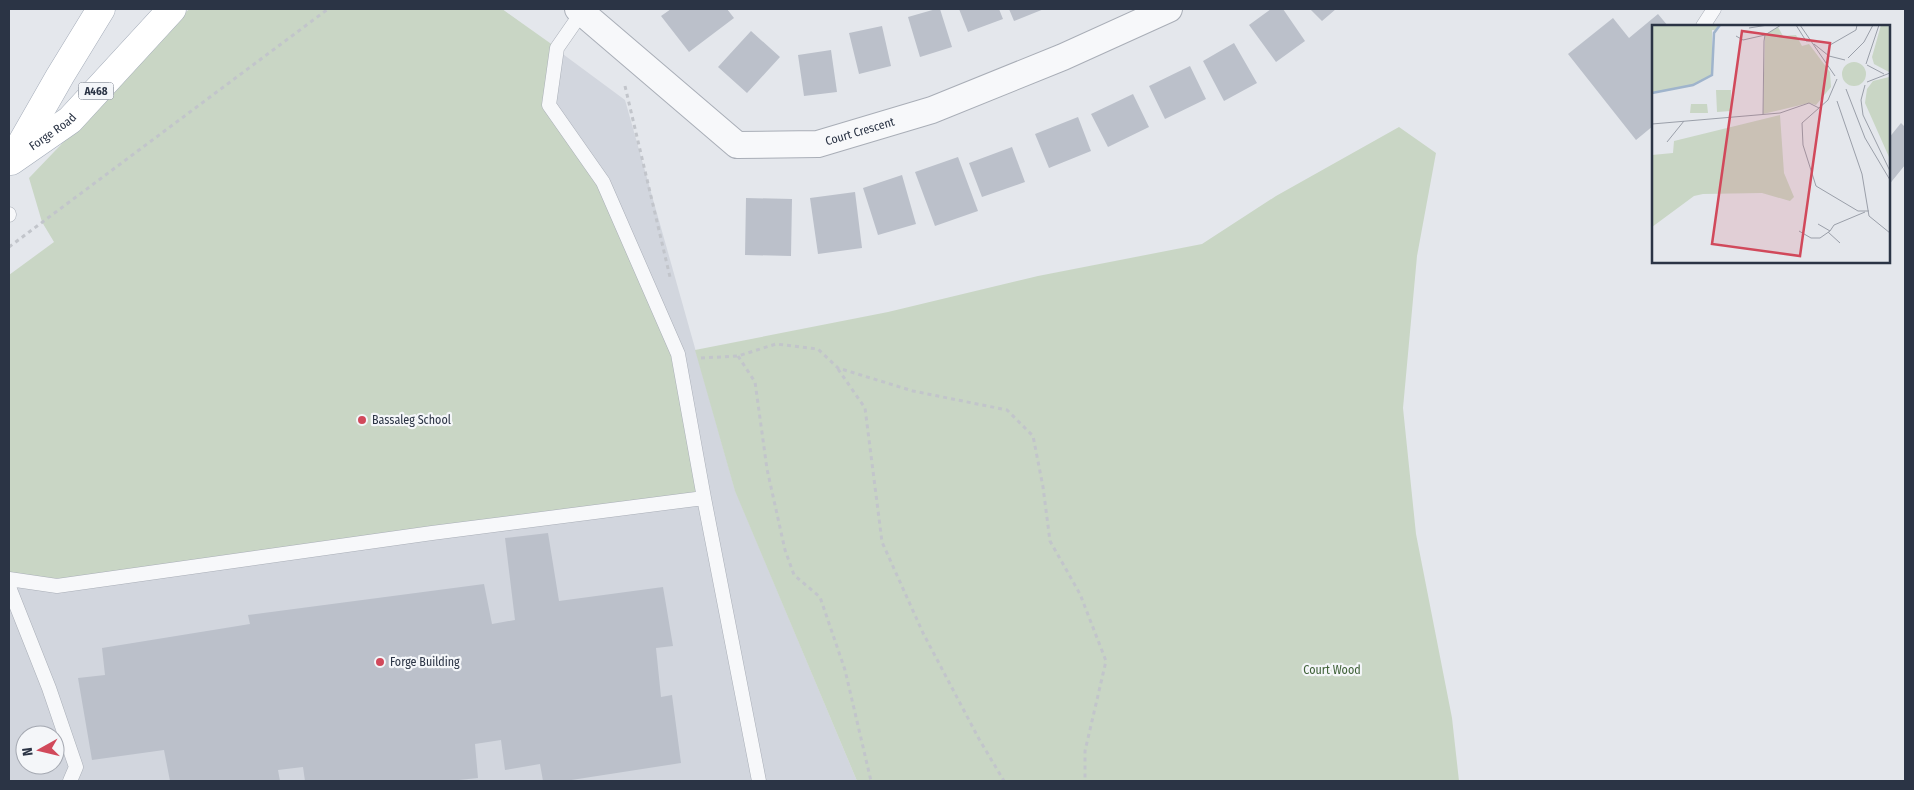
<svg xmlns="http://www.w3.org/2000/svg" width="1914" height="790" viewBox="0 0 1914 790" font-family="'Fira Sans Condensed',sans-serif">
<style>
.built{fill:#d2d6de;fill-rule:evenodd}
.green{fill:#c9d6c5}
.building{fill:#bbc0ca}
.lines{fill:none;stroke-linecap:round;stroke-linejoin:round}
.lane-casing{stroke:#a9aeb7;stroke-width:15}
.street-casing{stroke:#a9aeb7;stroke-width:28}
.primary-casing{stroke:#a3abb8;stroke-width:29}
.path{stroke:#c2c5cb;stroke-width:3;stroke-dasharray:4 4;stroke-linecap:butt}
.lane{stroke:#f7f8fa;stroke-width:14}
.street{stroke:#f7f8fa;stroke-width:26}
.primary{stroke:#fff;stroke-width:28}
.poi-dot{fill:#d1495b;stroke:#f4f6f9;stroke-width:2}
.labels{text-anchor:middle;stroke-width:4.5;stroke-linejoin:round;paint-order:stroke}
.shield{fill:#f4f6f9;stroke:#676e7b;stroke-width:1}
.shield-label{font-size:11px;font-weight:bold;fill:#2b3445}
.street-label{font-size:12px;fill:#2b3445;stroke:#f4f6f9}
.poi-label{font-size:12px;fill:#2b3445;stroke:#f4f6f9;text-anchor:start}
.park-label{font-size:12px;fill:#3f6138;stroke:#f4f6f9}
.inset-river{fill:none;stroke:#9fb4cc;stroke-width:2.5}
.inset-road{fill:none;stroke:#9a9fa9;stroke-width:1}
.view{fill:#d1495b;fill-opacity:0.15;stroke:#d1495b;stroke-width:2.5}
.inset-edge{fill:none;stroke:#2b3445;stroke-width:2.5}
</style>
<rect width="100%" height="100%" fill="#e4e7ec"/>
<path class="built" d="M502 9 625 100 735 490 857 781H9V275ZM25 735H55V765H25Z"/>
<path class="green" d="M190 9H502L557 48 549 105 603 182 678 354 704 498 57 586 9 579V275L54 242 42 222 29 178 147 55 173 21Z
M1399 127 1436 153 1417 256 1403 408 1416 534 1452 718 1459 781H857L735 491 695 350 888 312 1038 276 1202 244 1276 196Z"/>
<path class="building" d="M671 9H727L734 18 689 52 661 16Z
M936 9H940L952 47 920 57 908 17Z
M959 9H999L1003 19 968 32Z
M1009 9H1044L1014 21Z
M1271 9H1283L1305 41 1276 62 1249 25Z
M1310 9H1336L1322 21Z
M1658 14 1668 26H1653V126L1636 140 1568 54 1613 18 1629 38Z
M882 26 891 66 859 74 849 33Z
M751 31 780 57 747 93 718 67Z
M1234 43 1257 83 1224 101 1203 61Z
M831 50 837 92 804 96 798 55Z
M1190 66 1206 99 1165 119 1149 86Z
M1133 94 1149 127 1108 147 1091 114Z
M1078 117 1091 151 1049 168 1035 134Z
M1901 123 1905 127V165L1888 186V139Z
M1012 147 1025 182 982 197 969 163Z
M958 157 978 211 935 226 915 172Z
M902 175 916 224 878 235 863 188Z
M855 192 862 248 818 254 810 198Z
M746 198 792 199 791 256 745 255Z
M548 533 559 601 663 587 673 646 656 648 661 697 672 695 681 763 565 781H543L540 764 505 770 501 740 475 744 478 778 449 781H305L303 767 278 770 280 781H170L164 750 92 760 78 678 105 675 102 648 250 624 248 615 484 584 492 624 515 620 505 538Z"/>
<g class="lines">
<defs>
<path id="lane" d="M582 12 557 48 549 105 603 182 678 354 704 498 759 781
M1703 26 1714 9
M9 214V215
M9 579 57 586 432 533 704 498
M9 587 49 688 76 767 70 781"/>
<g id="street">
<path id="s1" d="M578 9 737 145 818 144 932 110 1063 57 1169 9"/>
</g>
<g id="primary">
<path d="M16 153 60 76 101 9"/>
<path id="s2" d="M11 161 70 120 172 9"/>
</g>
</defs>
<use href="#lane" class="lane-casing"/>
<use href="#street" class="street-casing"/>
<use href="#primary" class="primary-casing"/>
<path class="path" d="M625 86 670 277
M9 247 328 9
M738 356 755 382 767 469 785 550 794 575 820 597 845 670 871 781
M701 358 738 356 776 344 818 349 838 368 913 391 1007 410 1033 436 1043 487 1050 541 1080 594 1106 661 1085 751V781
M838 369 865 408 882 542 923 633 979 739 1004 781"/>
<use href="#lane" class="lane"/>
<use href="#street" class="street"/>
<use href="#primary" class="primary"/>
</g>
<g class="poi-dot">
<circle cx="362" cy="420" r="5"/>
<circle cx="380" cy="662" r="5"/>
</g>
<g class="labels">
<rect class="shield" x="78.5" y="82.5" width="35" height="17" rx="4"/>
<g class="shield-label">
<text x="96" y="95">A468</text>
</g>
<g class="street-label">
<text dy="4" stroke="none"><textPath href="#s2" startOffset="51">Forge Road</textPath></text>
<text dy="4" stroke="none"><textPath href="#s1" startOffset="334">Court Crescent</textPath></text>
</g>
<g class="poi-label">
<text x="372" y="424">Bassaleg School</text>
<text x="390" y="666">Forge Building</text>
</g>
<g class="park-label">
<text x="1332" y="674">Court Wood</text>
</g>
</g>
<g transform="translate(1652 25)">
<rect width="238" height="238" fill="#e4e7ec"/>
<path d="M0 0H66L65 5H60V50L41 60 0 68ZM229 0H237V47L222 39 220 32ZM126 2 131 11 144 10 150 21 157 19 178 47 179 62 164 80 157 78 111 89 113 10ZM190 49a12 12 0 1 1 24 0a12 12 0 1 1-24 0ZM237 52V132L213 78 215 64 221 56ZM64 65H79V86L65 87ZM39 79H55L56 88H38ZM128 90 132 148 142 172 138 176 110 168 51 169 42 171 0 202V130L21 128 22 116Z" fill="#c9d6c5"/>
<path class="inset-river" d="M0 68 41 60 60 50 62 8 68 0"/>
<path class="inset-road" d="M144 0 154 16H158M148 0 183 51M97 3 116 0M84 11 91 15 113 10M162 19 177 31 193 35M178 20 204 5 205 0M196 33 212 17 221 0M214 39 227 0M215 40 232 49M185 54 176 75 150 98 151 120 164 161 206 186H217M215 57 238 48M213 60 209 75 211 90 238 146M194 64 213 113 238 155M185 76 210 149 217 191 238 208M111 89 112 16 113 10 129 0M0 99 128 88 157 78 167 83M15 117 32 96M147 206 159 213H168L178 206 166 199M178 206 182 200 213 187M176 207 188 218"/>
<path class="view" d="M90 6 178 18 148 231 60 219Z"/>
<rect width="238" height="238" class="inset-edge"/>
</g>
<rect width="1914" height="790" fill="none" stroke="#2b3445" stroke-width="20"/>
<g transform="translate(40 750) rotate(262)"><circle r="24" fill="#f4f6f9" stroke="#a4a8b1"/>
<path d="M0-4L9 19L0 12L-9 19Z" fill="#d1495b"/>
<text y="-8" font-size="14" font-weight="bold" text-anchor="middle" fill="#2b3445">N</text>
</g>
</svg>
